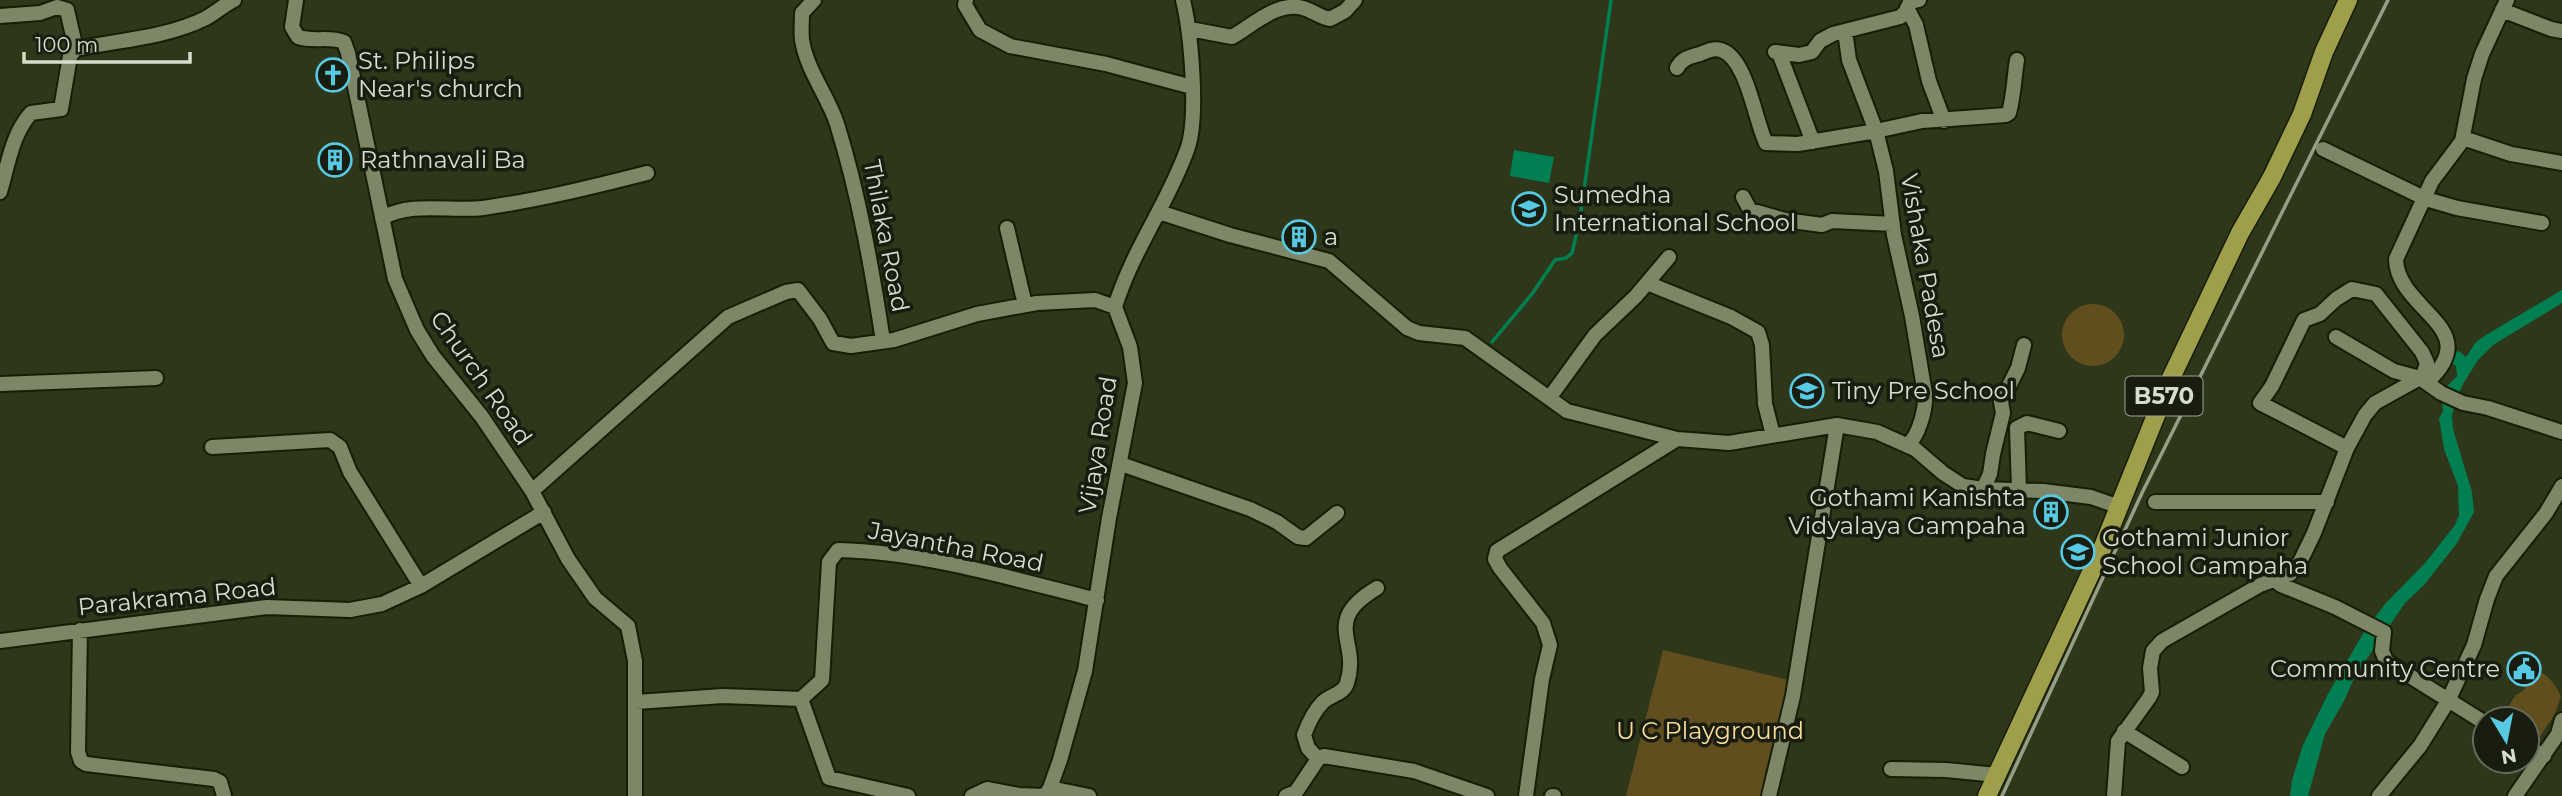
<svg xmlns="http://www.w3.org/2000/svg" width="2562" height="796" viewBox="0 0 2562 796" font-family="Montserrat,sans-serif">
<style>
.green{fill:#614e1f}
.water{fill:#008052}
.lines{fill:none;stroke-linecap:round;stroke-linejoin:round}
.stream{stroke:#008052;stroke-width:3.5}
.minor-casing{stroke:#161e03;stroke-width:18}
.major-casing{stroke:#161e03;stroke-width:21}
.minor{stroke:#7d8768;stroke-width:14}
.major{stroke:#9f9e4b;stroke-width:18}
.rail{stroke:#969e88;stroke-width:3.5}
.labels{text-anchor:middle;stroke-width:7;stroke-linejoin:round;paint-order:stroke}
.shield{fill:#181d10;stroke:#9ea394;stroke-width:2}
.shield-label{font-size:23px;font-weight:bold;fill:#d7ddcc}
.poi-label{font-size:24px;fill:#d7ddcc;stroke:#181d10;text-anchor:start}
.street-label{font-size:24px;fill:#d7ddcc;stroke:#181d10}
.park-label{font-size:24px;fill:#f9db99;stroke:#181d10}
</style>
<rect width="100%" height="100%" fill="#2e371a"/>
<path class="green" d="M2062 335a31 31 0 1 1 62 0a31 31 0 1 1-62 0Z
M1663 650 1789 680 1763 796H1626Z
M2534 671C2547 671 2555 685 2561 696L2555 714 2537 741 2527 734V719L2501 718 2516 695 2524 690Z"/>
<path class="water" d="M1514 150 1554 157 1549 183 1510 176Z
M2562 290V303L2493 345 2478 360 2463 384 2454 405 2452 416 2453 429 2472 492 2474 512 2457 543 2424 585 2405 603 2355 676 2344 701 2325 734 2308 796H2290L2292 780 2303 745 2328 694 2364 632 2385 604 2426 562 2455 525 2459 515 2458 486 2444 449 2439 418 2443 411 2442 400 2446 387 2457 376 2456 366 2450 362 2452 355 2459 351 2466 357 2476 342 2486 335Z"/>
<g class="lines">
<path class="stream" d="M1492 342 1532 294 1555 260 1566 258 1572 253 1580 218 1611 0"/>
<defs>
<path id="minor" d="M296 0 292 27 298 37C313 42 329 36 344 42L348 53 395 279 417 330 433 356 482 417 532 491 568 559 595 598 628 626 635 661V796
M814 0 802 13C802 22 801 31 802 40 807 71 828 96 837 124 859 195 872 269 883 341
M966 0 965 5 980 30 1010 46 1106 64 1192 87
M1907 8 1916 25 1929 81 1944 121
M2502 10 2551 29 2562 31
M0 16 40 13 57 7 67 10 76 49
M1190 29 1232 37C1253 25 1277 1 1303 8 1313 11 1320 17 1330 19L1345 11 1355 0
M1775 52 1799 55 1812 52 1820 41 1833 34 1900 17 1906 12 1910 2 1919 0
M1779 53 1813 142
M1677 68C1682 58 1690 57 1700 54 1707 51 1713 48 1721 50 1747 58 1755 121 1766 143L1798 144 1876 131 1849 60 1845 31
M2463 138 2511 154 2562 163
M2323 149 2426 199 2457 208 2542 223
M0 192C8 165 12 134 31 113L61 109 70 56 76 49C119 40 166 38 206 18 215 13 224 5 234 0
M1743 197 1750 210 1785 220 1822 225 1832 221 1893 224
M1159 212 1230 235 1329 261 1407 328 1419 333 1465 338 1567 411 1677 439 1729 443 1837 425 1877 432 1915 449 1943 473 1963 486 1983 489 2043 491 2091 497 2120 507
M382 218C413 201 450 212 483 208 539 200 592 187 647 173
M1007 228 1025 305
M1647 283 1731 317 1758 332 1762 345 1765 404 1773 435
M2336 337 2394 371 2420 378
M2427 382C2487 328 2397 311 2396 259L2432 181 2462 141 2474 79 2482 54 2507 0
M0 384 156 378
M1550 397 1595 335 1636 296 1669 257
M1907 445C1919 437 1926 408 1925 394L1912 316 1894 235 1886 171 1876 131 1922 121 2006 115 2009 113C2014 95 2014 78 2017 60
M212 447 330 440 340 447 350 472 421 586
M2347 448 2260 403 2272 386 2304 320 2320 314 2336 299 2352 289 2376 294 2422 352 2427 363 2422 379
M1121 464 1250 509 1277 522 1298 537 1306 538 1337 513
M1983 489 1990 474 1993 454 2003 413 2001 402 2018 368 2024 345
M2019 490 2017 428 2027 423 2059 431
M532 491 728 317 786 292 798 290 820 319 833 343 851 346 894 340 977 314 1037 303 1095 300 1115 307
M2155 502H2327
M2275 580 2281 585 2335 607 2384 632 2382 651 2386 661 2485 723
M80 630 78 752 81 761 86 764 214 779 220 782 224 796
M0 641 267 607 350 610 382 604 421 586 544 512
M801 699 829 778 908 796
M636 702 723 696 801 699 822 680 829 562 838 550C926 552 1013 579 1097 600
M2124 731 2182 767
M2527 747 2544 756
M1318 759 1308 748 1304 735C1308 724 1314 711 1323 702 1330 695 1344 694 1347 683 1361 641 1320 622 1377 588
M1318 759 1324 756 1414 771 1487 796
M1891 769 1946 770 1997 775
M1050 788 1089 796
M972 796 987 789 1019 795 1045 796 1050 788 1060 760 1085 671 1109 518 1135 383 1130 347 1115 307C1132 251 1167 205 1187 150 1199 118 1191 34 1183 0
M1286 796 1296 792 1318 759
M1526 796 1542 679 1550 645 1543 623 1500 568 1495 559 1497 551 1677 439
M1552 796H1554
M1769 796 1793 696 1837 425
M2114 796 2118 741 2149 698 2152 692 2150 668 2153 651 2162 641 2260 585 2290 574 2300 562 2314 533 2347 448 2365 415 2375 403 2420 378 2441 393 2463 403 2488 408 2562 432
M2379 796 2420 746 2448 701 2474 645 2487 599 2496 576 2546 513 2562 486
M2515 796 2558 734 2562 720"/>
<path id="major" d="M1987 796 2102 549 2171 378 2240 233 2272 177 2302 114 2324 52 2348 0"/>
</defs>
<use href="#minor" class="minor-casing"/>
<use href="#major" class="major-casing"/>
<use href="#minor" class="minor"/>
<use href="#major" class="major"/>
<path class="rail" d="M2002 796 2142 493 2388 0"/>
</g>
<defs>
<symbol id="church-ring" viewBox="-11 -11 22 22"><circle r="9.5" fill="#181d10" stroke="#57c9e3" stroke-width="1.5"/><path d="M-1.2-6h2.4v3.5h3.3v2.4h-3.3V6h-2.4V-.1h-3.3v-2.4h3.3Z" fill="#57c9e3"/></symbol>
<symbol id="building-ring" viewBox="-11 -11 22 22"><circle r="9.5" fill="#181d10" stroke="#57c9e3" stroke-width="1.5"/><path d="M-4-6H4V6H1V3H-1V6H-4ZM-2.5-4.3h1.7v1.8h-1.7ZM.8-4.3h1.7v1.8H.8ZM-2.5-1h1.7V.8h-1.7ZM.8-1h1.7V.8H.8Z" fill="#57c9e3"/></symbol>
<symbol id="school-ring" viewBox="-11 -11 22 22"><circle r="9.5" fill="#181d10" stroke="#57c9e3" stroke-width="1.5"/><path d="M0-5L7-2L0 1L-7-2ZM-4 1L0 2.5L4 1V4Q0 6-4 4Z" fill="#57c9e3"/></symbol>
<symbol id="civic-ring" viewBox="-11 -11 22 22"><circle r="9.5" fill="#181d10" stroke="#57c9e3" stroke-width="1.5"/><path d="M-.6-6.5H3V-4.5H.6V-3L4-1V1h2V6H-6V1h2V-1L-.6-3ZM-1.2 2.5V6h2.4V2.5Z" fill="#57c9e3"/></symbol>
</defs>
<g fill-rule="evenodd">
<use href="#church-ring" x="314" y="56" width="38" height="38"/>
<use href="#building-ring" x="316" y="141" width="38" height="38"/>
<use href="#school-ring" x="1510" y="190" width="38" height="38"/>
<use href="#building-ring" x="1280" y="218" width="38" height="38"/>
<use href="#school-ring" x="1788" y="372" width="38" height="38"/>
<use href="#building-ring" x="2032" y="493" width="38" height="38"/>
<use href="#school-ring" x="2059" y="533" width="38" height="38"/>
<use href="#civic-ring" x="2505" y="650" width="38" height="38"/>
</g>
<g class="labels">
<rect class="shield" x="2125.5" y="376.5" width="77" height="39" rx="5"/>
<g class="shield-label">
<text x="2164" y="404">B570</text>
</g>
<g class="poi-label">
<text x="358" y="69">St. Philips<tspan x="358" dy="28">Near's church</tspan></text>
<text x="360" y="168">Rathnavali Ba</text>
<text x="1554" y="203">Sumedha<tspan x="1554" dy="28">International School</tspan></text>
<text x="1324" y="245">a</text>
<text x="1832" y="399">Tiny Pre School</text>
<text x="2026" y="506" text-anchor="end">Gothami Kanishta<tspan x="2026" dy="28">Vidyalaya Gampaha</tspan></text>
<text x="2102" y="546">Gothami Junior<tspan x="2102" dy="28">School Gampaha</tspan></text>
<text x="2500" y="677" text-anchor="end">Community Centre</text>
</g>
<g class="street-label">
<text transform="translate(886 236) rotate(79)" y="8">Thilaka Road</text>
<text transform="translate(1925 266) rotate(80)" y="8">Vishaka Padesa</text>
<text transform="translate(481 378) rotate(55)" y="8">Church Road</text>
<text transform="translate(1098 445) rotate(-81)" y="8">Vijaya Road</text>
<text transform="translate(956 547) rotate(11)" y="8">Jayantha Road</text>
<text transform="translate(177 597) rotate(-6)" y="8">Parakrama Road</text>
</g>
<g class="park-label">
<text x="1710" y="739">U C Playground</text>
</g>
</g>
<g transform="translate(2506 740) rotate(170)"><circle r="33" fill="#181d10" stroke="#646a5b" stroke-width="2"/>
<path d="M0-5L12 26L0 18L-12 26Z" fill="#57c9e3"/>
<text y="-10" font-size="19" font-weight="bold" text-anchor="middle" fill="#d7ddcc">N</text>
</g>
<path d="M24 52v10h166v-10" fill="none" stroke="#d7ddcc" stroke-width="3.5"/>
<text x="35" y="52" font-size="21" fill="#d7ddcc" stroke="#181d10" stroke-width="5" paint-order="stroke">100 m</text>
</svg>
